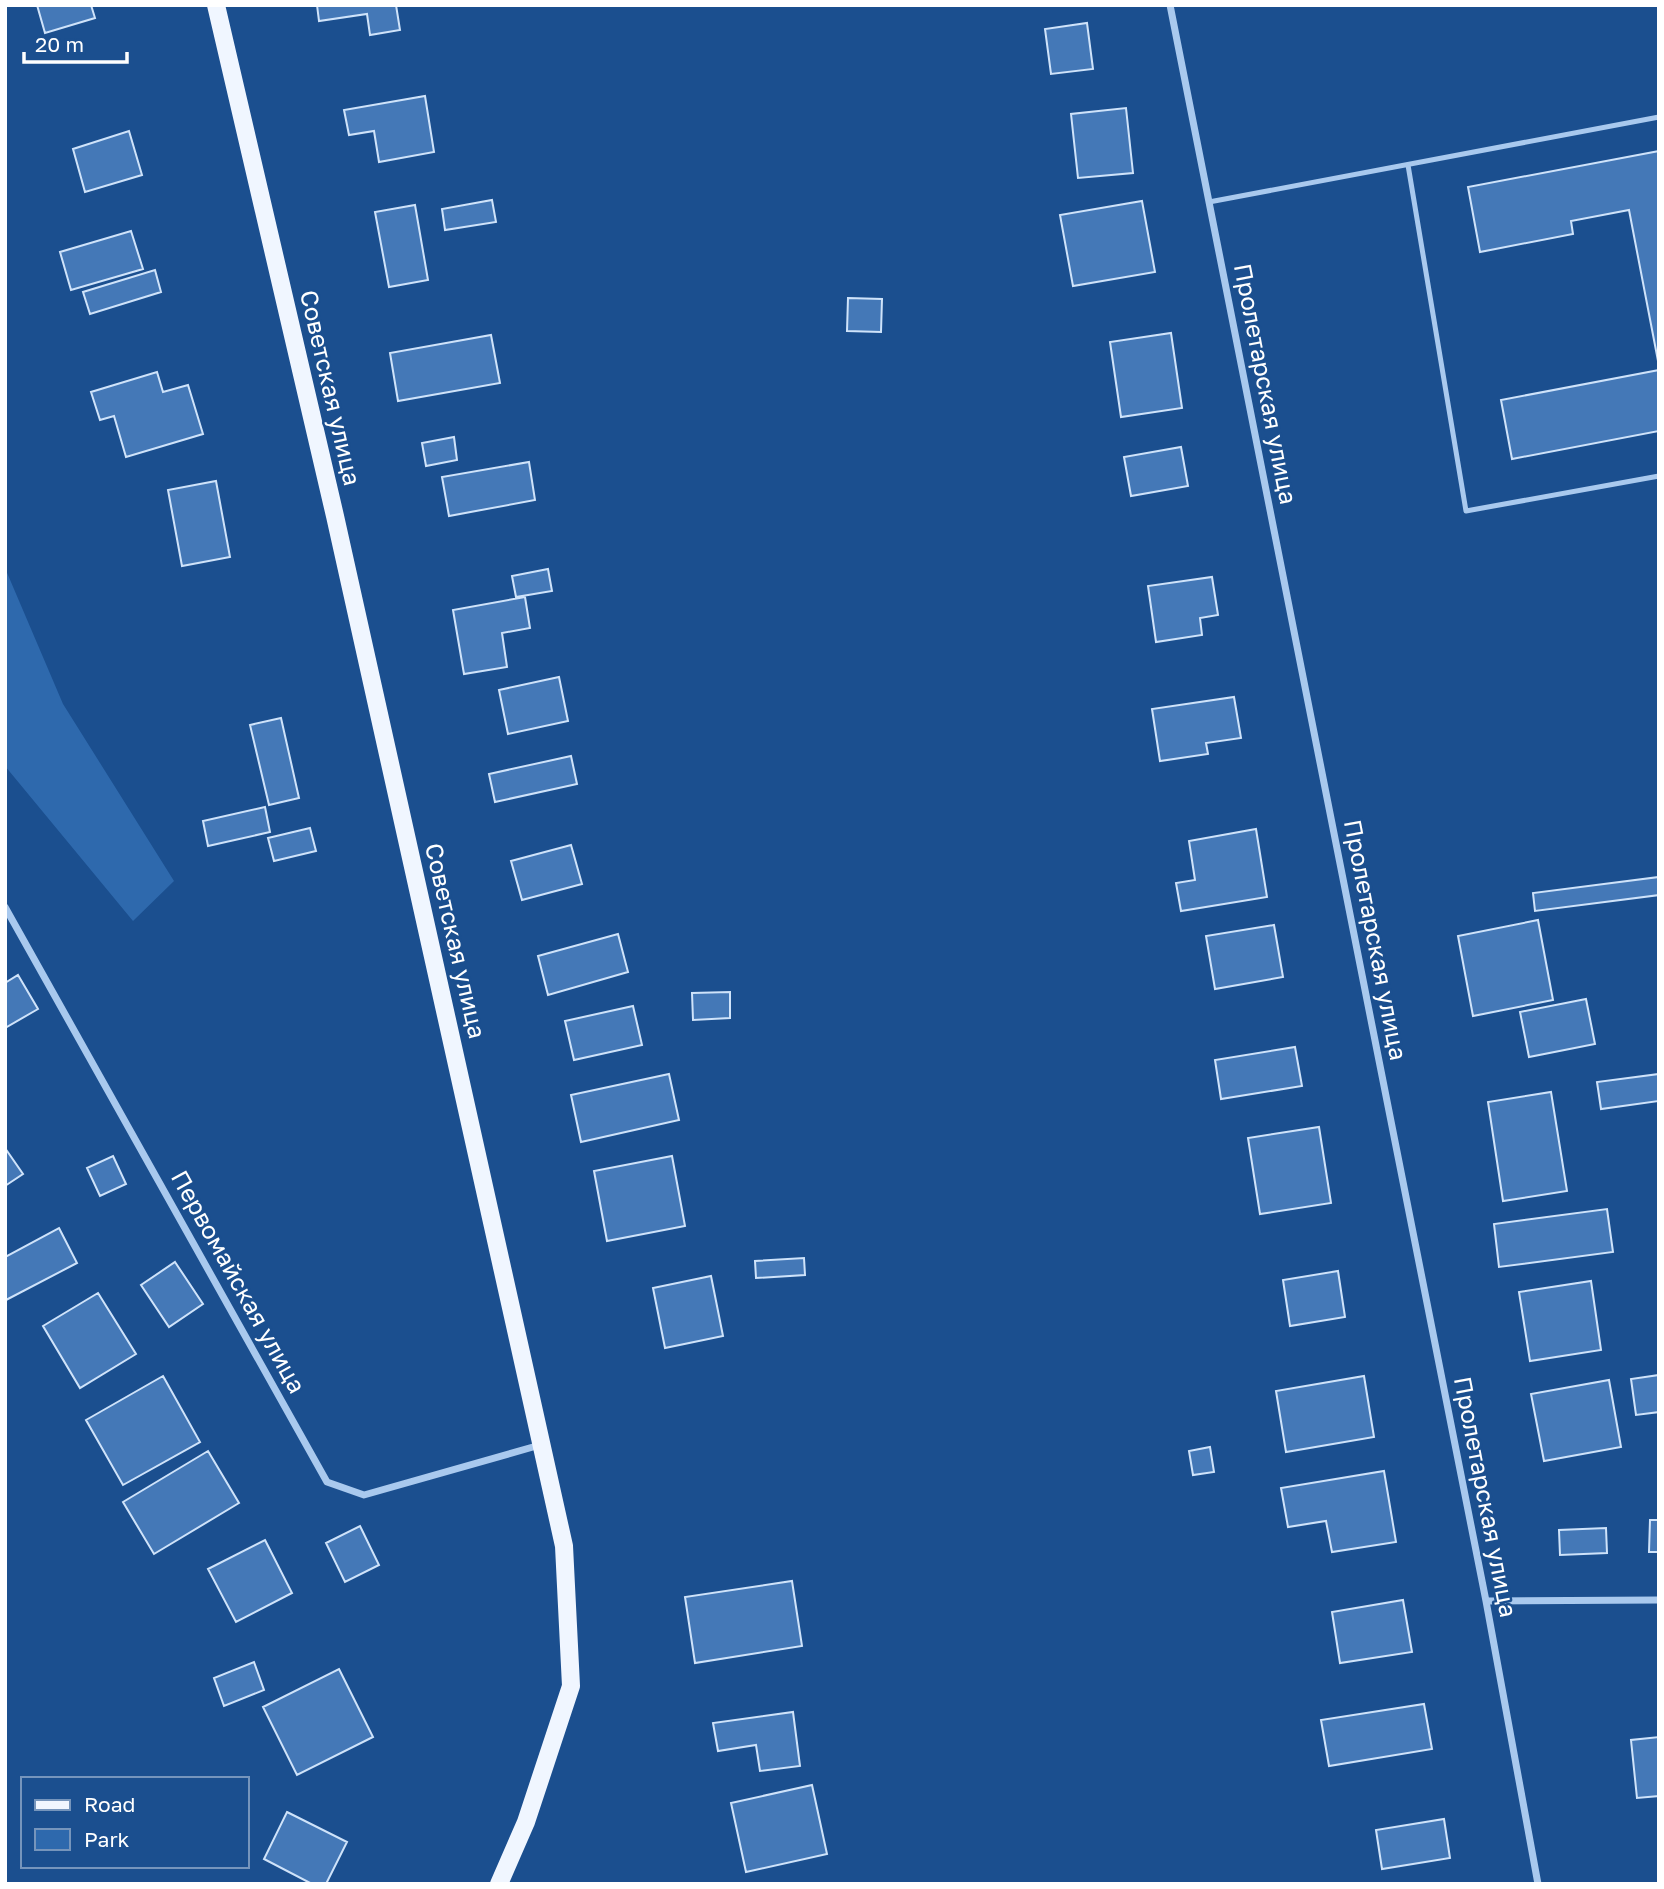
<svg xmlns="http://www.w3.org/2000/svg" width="1664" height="1889" viewBox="0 0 1664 1889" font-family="'Golos Text',sans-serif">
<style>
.green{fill:#2e69ad}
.building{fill:#4478b7;stroke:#cfe3fa;stroke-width:2}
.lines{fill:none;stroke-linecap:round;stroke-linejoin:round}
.lane{stroke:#a9c9ee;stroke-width:5}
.street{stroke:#a9c9ee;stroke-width:7}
.primary{stroke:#f0f6ff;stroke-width:18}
.labels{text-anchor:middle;stroke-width:5;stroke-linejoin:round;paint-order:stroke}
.street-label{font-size:24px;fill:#fff;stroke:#1b4f8f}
</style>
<rect width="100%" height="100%" fill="#1b4f8f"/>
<path class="green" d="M5 568 63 704 174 881 133 921 5 766Z"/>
<path class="building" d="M37 5H91L95 18 45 33Z
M317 5H396L400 30 370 35 367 14 319 21Z
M1087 23 1093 69 1051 74 1045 29Z
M425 96 434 152 379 162 374 131 349 135 344 110Z
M1126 108 1133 173 1078 178 1071 114Z
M129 131 142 175 85 192 73 149Z
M1659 151V366L1629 210 1571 221 1573 234 1480 252 1468 187Z
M492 200 496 222 445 230 442 209Z
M1142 201 1155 272 1073 286 1060 215Z
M415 205 428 280 389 287 375 212Z
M131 231 143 269 71 290 60 252Z
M155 270 161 292 90 314 83 292Z
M848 298 882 299 881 332 847 331Z
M1171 333 1182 408 1121 417 1110 342Z
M491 335 500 383 398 401 390 353Z
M1659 370V431L1512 459 1501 400Z
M157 372 163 392 188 385 203 434 126 457 114 416 100 420 91 392Z
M454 437 457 460 426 466 422 443Z
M1181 447 1188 486 1131 496 1124 457Z
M529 462 535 500 449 516 442 477Z
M216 481 230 557 182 566 168 490Z
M548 569 552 591 516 597 512 576Z
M1212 577 1218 615 1200 618 1202 635 1156 642 1148 586Z
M525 597 530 628 502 633 507 667 464 674 453 610Z
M559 677 568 721 508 734 499 690Z
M1234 697 1241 738 1206 743 1208 754 1160 761 1152 709Z
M281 718 299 798 269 805 250 725Z
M571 756 577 784 495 802 489 774Z
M265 807 270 832 208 846 203 821Z
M310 828 316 851 274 861 268 838Z
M1256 829 1267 897 1181 911 1176 883 1195 880 1189 841Z
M571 845 582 884 522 900 511 861Z
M1659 877V895L1535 911 1533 893Z
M1538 920 1553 1000 1473 1016 1458 936Z
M1274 925 1283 977 1215 989 1206 936Z
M618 934 628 972 548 995 538 956Z
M18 975 38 1009 5 1028V983Z
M730 992V1018L693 1020 692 993Z
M1586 999 1595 1044 1529 1057 1520 1012Z
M633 1006 642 1045 574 1060 565 1021Z
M1295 1047 1302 1086 1221 1099 1215 1060Z
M669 1074 679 1120 581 1142 571 1095Z
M1659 1074V1101L1601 1109 1597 1082Z
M1551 1092 1567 1191 1503 1201 1488 1102Z
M1319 1127 1331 1203 1260 1214 1248 1138Z
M5 1148 23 1174 5 1186Z
M113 1156 126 1184 100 1196 87 1168Z
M672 1156 685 1226 607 1241 594 1171Z
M1607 1209 1613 1252 1499 1267 1494 1224Z
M59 1228 77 1263 6 1300 5 1257Z
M804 1258 805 1275 756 1278 755 1261Z
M175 1262 203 1304 169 1327 141 1285Z
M1338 1271 1345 1317 1290 1326 1283 1280Z
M711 1276 723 1336 665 1348 653 1288Z
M1591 1281 1601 1350 1530 1361 1519 1292Z
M98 1293 136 1354 80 1388 43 1326Z
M1659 1375V1412L1636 1415 1631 1379Z
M163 1376 200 1442 123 1485 86 1420Z
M1364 1376 1374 1437 1286 1452 1276 1391Z
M1609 1380 1621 1447 1544 1461 1531 1394Z
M1210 1447 1214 1472 1193 1475 1189 1451Z
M208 1451 239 1503 154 1554 123 1502Z
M1384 1471 1396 1542 1332 1552 1326 1521 1288 1527 1281 1488Z
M1650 1520H1659V1552H1649Z
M360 1526 379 1565 345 1582 326 1543Z
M1606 1528 1607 1553 1560 1555 1559 1530Z
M265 1540 292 1593 236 1622 208 1569Z
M792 1581 802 1646 695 1663 685 1597Z
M1403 1600 1412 1652 1340 1663 1332 1612Z
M254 1662 264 1690 224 1706 214 1678Z
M339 1669 373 1737 297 1775 263 1707Z
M1424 1704 1432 1749 1329 1766 1321 1720Z
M793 1712 800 1766 760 1771 756 1745 718 1751 713 1723Z
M1659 1737V1796L1637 1798 1631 1740Z
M812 1785 827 1854 746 1872 731 1803Z
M287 1812 347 1842 326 1884H312L264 1859Z
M1444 1819 1450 1858 1382 1869 1376 1830Z"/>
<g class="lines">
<path class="lane" d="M1408 165 1466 511 1659 476
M1209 202 1659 117"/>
<path class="street" d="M1170 5 1486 1601 1538 1884
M5 907 327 1482 364 1495 540 1445
M1486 1601 1659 1600"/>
<path class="primary" d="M216 5 335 516 564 1546 571 1686 526 1822 499 1884"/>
</g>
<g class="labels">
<g class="street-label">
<text transform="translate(1265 384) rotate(79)" y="8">Пролетарская улица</text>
<text transform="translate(330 388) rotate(77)" y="8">Советская улица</text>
<text transform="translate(1375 940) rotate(79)" y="8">Пролетарская улица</text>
<text transform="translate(455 941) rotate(77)" y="8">Советская улица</text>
<text transform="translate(238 1282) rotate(61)" y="8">Первомайская улица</text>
<text transform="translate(1485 1497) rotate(79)" y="8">Пролетарская улица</text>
</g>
</g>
<rect width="1664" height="1889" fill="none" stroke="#ffffff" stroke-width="14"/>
<rect x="21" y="1777" width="228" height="91" fill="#1b4f8f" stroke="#7695bc" stroke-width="2"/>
<rect x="35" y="1800" width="35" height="10" fill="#f0f6ff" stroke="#7695bc" stroke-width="2"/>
<text x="84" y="1812" font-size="21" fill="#ffffff">Road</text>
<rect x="35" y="1829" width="35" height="21" fill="#2e69ad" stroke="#7695bc" stroke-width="2"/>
<text x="84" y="1847" font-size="21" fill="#ffffff">Park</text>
<path d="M24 52v10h103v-10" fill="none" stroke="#ffffff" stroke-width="3.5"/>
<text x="35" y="52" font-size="21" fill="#ffffff" stroke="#1b4f8f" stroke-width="5" paint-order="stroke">20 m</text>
</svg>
